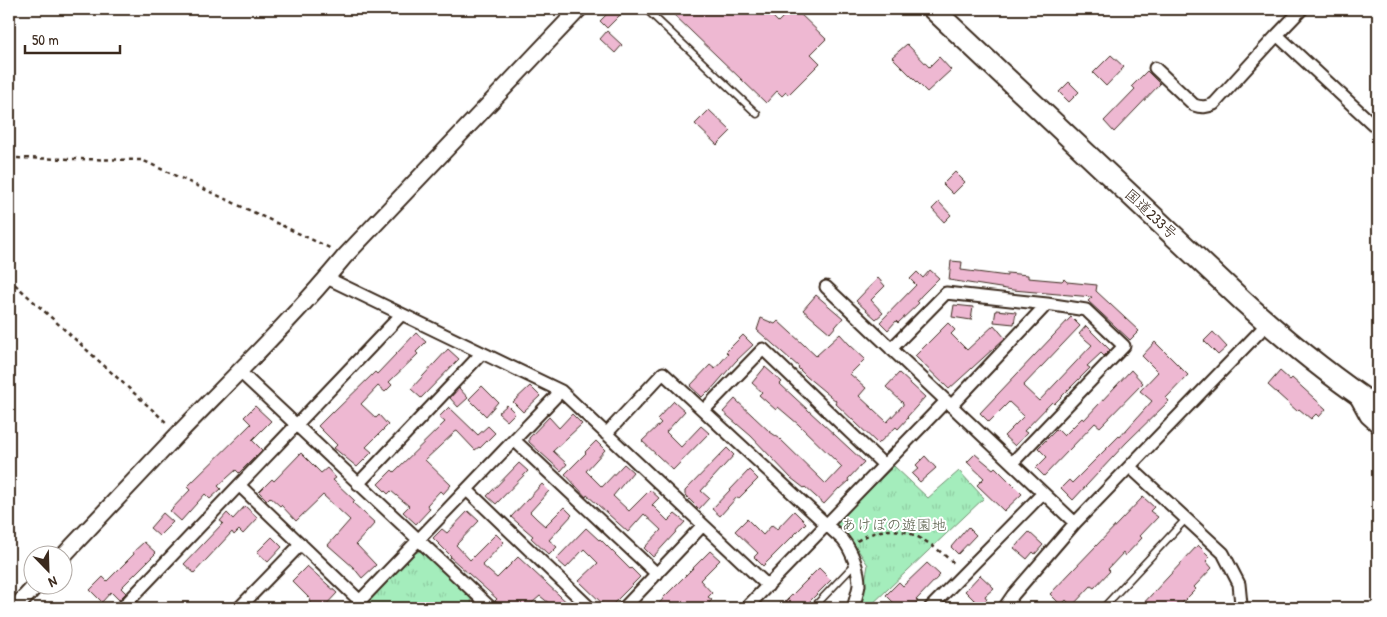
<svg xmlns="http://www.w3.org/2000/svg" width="1387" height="617" viewBox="0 0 1387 617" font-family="'Patrick Hand','Klee One',sans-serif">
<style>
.park{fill:url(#park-tufts);stroke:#708c6d}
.building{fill:#eeb8d2;stroke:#3b2a1e}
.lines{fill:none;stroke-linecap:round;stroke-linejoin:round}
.service-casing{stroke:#3b2a1e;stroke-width:9}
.minor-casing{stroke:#3b2a1e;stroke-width:15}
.tertiary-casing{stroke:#3b2a1e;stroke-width:19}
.trunk-casing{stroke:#3b2a1e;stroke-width:24}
.path{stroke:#3b2a1e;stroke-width:2.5;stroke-dasharray:4 4;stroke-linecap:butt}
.service{stroke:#fff;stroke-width:5.5}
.minor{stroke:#fff;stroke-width:11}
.tertiary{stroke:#fff;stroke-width:15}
.trunk{stroke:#fff;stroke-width:20}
.labels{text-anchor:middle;stroke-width:4;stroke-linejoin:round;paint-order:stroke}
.street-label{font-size:15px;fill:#3b2a1e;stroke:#fff}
.park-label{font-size:15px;fill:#555b46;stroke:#fff}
</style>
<defs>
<pattern id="park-tufts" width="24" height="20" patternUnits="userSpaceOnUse" patternTransform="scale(1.25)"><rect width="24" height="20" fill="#a4edbc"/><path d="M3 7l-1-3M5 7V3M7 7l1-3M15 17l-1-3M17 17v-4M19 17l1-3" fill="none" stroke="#8ecba1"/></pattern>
</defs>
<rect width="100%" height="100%" fill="#fff"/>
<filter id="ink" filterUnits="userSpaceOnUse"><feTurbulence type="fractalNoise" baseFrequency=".02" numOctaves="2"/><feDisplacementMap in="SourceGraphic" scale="10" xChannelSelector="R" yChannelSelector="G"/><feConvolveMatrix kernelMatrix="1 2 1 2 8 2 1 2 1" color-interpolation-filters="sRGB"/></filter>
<g filter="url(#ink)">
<path class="park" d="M894 466 928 498 959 471 984 498 868 608H860L868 565 852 541 836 523Z
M421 551 471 598 472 608H361L414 553Z"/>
<path class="building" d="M612 9H626L607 28 600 21Z
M668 9H765L778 22 791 9H795L826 39 811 54 820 63 788 95 786 92 782 96 777 91 766 103Z
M607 31 622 45 615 53 600 39Z
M907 44 929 67 939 57 951 70 927 92 892 57Z
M1111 55 1124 67 1106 86 1093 73Z
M1147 71 1160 84 1114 132 1104 121 1135 89 1132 86Z
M1069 82 1079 92 1069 102 1059 92Z
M709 110 731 131 717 145 695 124Z
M955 172 965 182 953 194 943 184Z
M939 202 951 215 944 222 932 209Z
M951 261 962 262 961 270 1007 276V273L1028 275V278L1062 281 1064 279 1067 282 1097 285 1096 291 1139 331 1130 340 1088 301 1092 297 1013 290 949 280Z
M930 270 939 278 921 296 917 301 919 303 898 323 896 321 888 330 880 322 916 285 910 279 917 272 923 278Z
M878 278 885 286 871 300 883 313 876 319 856 301Z
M816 295 843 318 830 333 803 310Z
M954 305 973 307 971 320 952 317Z
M996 310 1016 312 1014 324 994 322Z
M1071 317 1080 326 1023 386 1039 401 1092 345 1079 334 1086 326 1110 350 1104 356 1101 353 1087 366 1090 368 1054 404 1052 402 1024 431 1027 433 1015 446 1004 436 1024 416 1009 402 989 422 980 413Z
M761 318 775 324 778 321 816 356 840 334 849 344 865 359 850 374 866 388 859 396 887 422 903 405V403L886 387 899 373 925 397 907 417 908 418 898 429 896 427 878 444 835 403 836 401 807 377 798 368 799 367 757 330Z
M948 323 955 330 951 334 967 350 994 325 1005 338 949 389 915 356Z
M1213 332 1227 347 1218 355 1204 341Z
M416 333 426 342 416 352 418 354 389 382 392 385 385 392 378 386 361 404 376 418 379 415 388 425 366 447 372 452 357 467 334 448 337 445 318 426 332 412 333 413 375 372 377 374Z
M743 335 753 345 736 361 709 392 708 391 702 397 690 386 710 365 715 369 728 354 726 352Z
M1155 342 1188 375 1166 398 1169 401 1126 443 1073 500 1061 488 1069 480 1072 483 1119 436 1120 437 1152 401 1140 391 1158 372 1142 356Z
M448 349 459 359 421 398 411 389Z
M765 367 782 382 780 384 864 462 848 479 849 481 840 489 839 488 824 504 805 487 804 488 791 478 751 436 723 412 735 399 770 432 779 438 826 484 842 467 798 424 778 407 776 410 759 395 762 392 752 383Z
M1131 370 1143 383 1100 427 1095 423 1044 476 1036 468 1047 457 1038 448 1057 429 1064 436 1082 418 1084 420Z
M1280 371 1290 380 1292 378 1326 409 1319 417 1316 414 1311 419 1299 409 1297 411 1268 385Z
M482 386 498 402 486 416 469 399Z
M530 386 540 396 523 412 513 402Z
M459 388 468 398 458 407 450 398Z
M674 401 685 411 666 432 681 447 701 426 709 433 673 470 642 441 661 423 657 419Z
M507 405 515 413 507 421 498 413Z
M255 406 271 421 252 440 262 450 239 473 236 470 218 486 221 489 210 499 205 494 181 521 170 511 190 490 187 487 251 424 244 417Z
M449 407 478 435 488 426 495 433 480 448 479 447 475 450 457 431 455 432 425 460 451 485 443 494 440 491 427 505 430 509 416 524 403 512 409 506 391 491 388 494 378 484 392 470 394 472 445 422 439 417Z
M572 414 582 424 553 451 567 464 561 471 529 442V438L549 417 559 428Z
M596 441 605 450 586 471 602 487 624 464 633 472 613 496 629 511 650 490 659 498 652 505 668 521 675 514 685 522 653 557 644 548 661 530 644 514 628 532 587 495 586 497 565 474 586 453 585 452Z
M727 448 734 455 701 491 709 498 699 509 685 495V491Z
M301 453 321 473 327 468 336 478 333 480 355 501 353 503 375 523 356 544 376 565 362 578 353 567 328 545 350 520 323 495 296 521 281 505 280 506 270 497 267 500 259 492 272 479 274 481Z
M975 454 993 469 995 467 1022 494 1004 511 977 485 984 478 967 462Z
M925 456 936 468 920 482 912 474 919 468 916 465Z
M519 463 528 471 496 504 487 496Z
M749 470 758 479 739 498 737 497 720 516 712 509Z
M542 484 549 491 530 512 537 519 545 526 564 507 572 515 549 540 557 547 549 555 531 538 533 536 511 517Z
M1143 497 1154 507 1150 511 1158 517 1140 536 1142 538 1125 556 1123 553 1108 569 1110 571 1094 588 1091 586 1072 606 1066 600 1061 605 1050 594Z
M245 506 258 518 243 534 239 530 234 535 232 532 194 573 184 564 223 523 220 521 227 513 233 519Z
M468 511 479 521 456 545 470 560 496 534 504 542 482 565 497 578 518 557 573 608H555L540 596 526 608H503L495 601 497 599 450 557 451 556 433 538 442 529 447 533Z
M794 511 806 523 763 566 754 557 758 553 735 531 747 519 763 535 772 525 777 529Z
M163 513 173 522 159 536 150 528Z
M968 527 976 535 958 554 951 547Z
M586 528 599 540 600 539 630 569 631 568 640 577 609 608H607L579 581 598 563 584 549 566 568 556 559Z
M1029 532 1043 545 1035 554 1033 552 1027 559 1014 548Z
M272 537 282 547 268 562 257 552Z
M144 542 156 553 121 588 126 593 119 600 111 592 102 602 90 590 103 577 107 581 134 554 133 552Z
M1198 545 1210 557 1206 561 1212 568 1194 587 1196 589 1180 605 1177 603 1173 608H1139Z
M710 551 720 560 700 580 712 593 708 597 712 600 704 608H655L663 599V598Z
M927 563 940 575 916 600 918 601 911 608H899L886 595 899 582 903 586Z
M307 566 337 593 323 608H316L309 601 310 599 292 581Z
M819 568 831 580 803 608H779Z
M980 575 994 588 985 596 987 599 980 606 965 591Z"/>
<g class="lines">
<defs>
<path id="service" d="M646 9 757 114
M813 608 855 564
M1103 608 1186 519"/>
<path id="minor" d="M1302 9 1277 35 1378 129
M1155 68 1194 105C1202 108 1207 107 1214 104L1277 35
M327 278 561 391 768 586
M826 287 1075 523
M891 349 946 293 1047 304 1086 310 1124 346 1012 463
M239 371 491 608
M951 406 1047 304
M704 410 763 349 884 465
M606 434 663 373 843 540C852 551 859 570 859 585 858 592 855 601 853 608
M514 440 657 574
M1130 467 1223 553 1239 584 1241 604 1240 608
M358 484 482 353
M239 485 360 601
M467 490 590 608
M122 608 401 315
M239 608 301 544
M353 608 561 391
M624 608 703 525
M746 608 946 401
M930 608 1043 493
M1004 608 1013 595 1075 523 1268 323"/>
<path id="tertiary" d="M1356 394 1368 416 1378 425
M62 557C101 516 140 474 179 433 235 375 294 318 345 256L579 9
M15 608 37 584"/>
<path id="trunk" d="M933 9 1244 302C1286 340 1331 377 1378 408"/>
</defs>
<use href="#service" class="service-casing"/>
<use href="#minor" class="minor-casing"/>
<use href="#tertiary" class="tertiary-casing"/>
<use href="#trunk" class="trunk-casing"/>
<path class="path" d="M9 158 142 160 332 249
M9 279 168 424
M857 541C897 516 925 538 956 565"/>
<use href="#service" class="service"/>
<use href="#minor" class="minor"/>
<use href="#tertiary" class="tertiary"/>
<use href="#trunk" class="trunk"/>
</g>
</g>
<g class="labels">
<g class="street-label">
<text transform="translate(1151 214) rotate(43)" y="5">国道233号</text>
</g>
<g class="park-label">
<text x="894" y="530">あけぼの遊園地</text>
</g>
</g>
<rect width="1387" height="617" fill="none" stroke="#fff" stroke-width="30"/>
<rect x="15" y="15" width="1357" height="587" fill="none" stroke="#3b2a1e" stroke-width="2" filter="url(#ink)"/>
<g transform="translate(48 570) rotate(157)"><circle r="24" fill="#ffffff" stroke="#b1aaa5"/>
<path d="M0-4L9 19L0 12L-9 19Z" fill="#3b2a1e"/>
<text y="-8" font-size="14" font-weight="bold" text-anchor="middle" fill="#3b2a1e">N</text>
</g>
<path d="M25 45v8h95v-8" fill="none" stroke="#3b2a1e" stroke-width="2.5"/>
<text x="32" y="45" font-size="15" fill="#3b2a1e" stroke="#ffffff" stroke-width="4" paint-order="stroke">50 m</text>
</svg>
